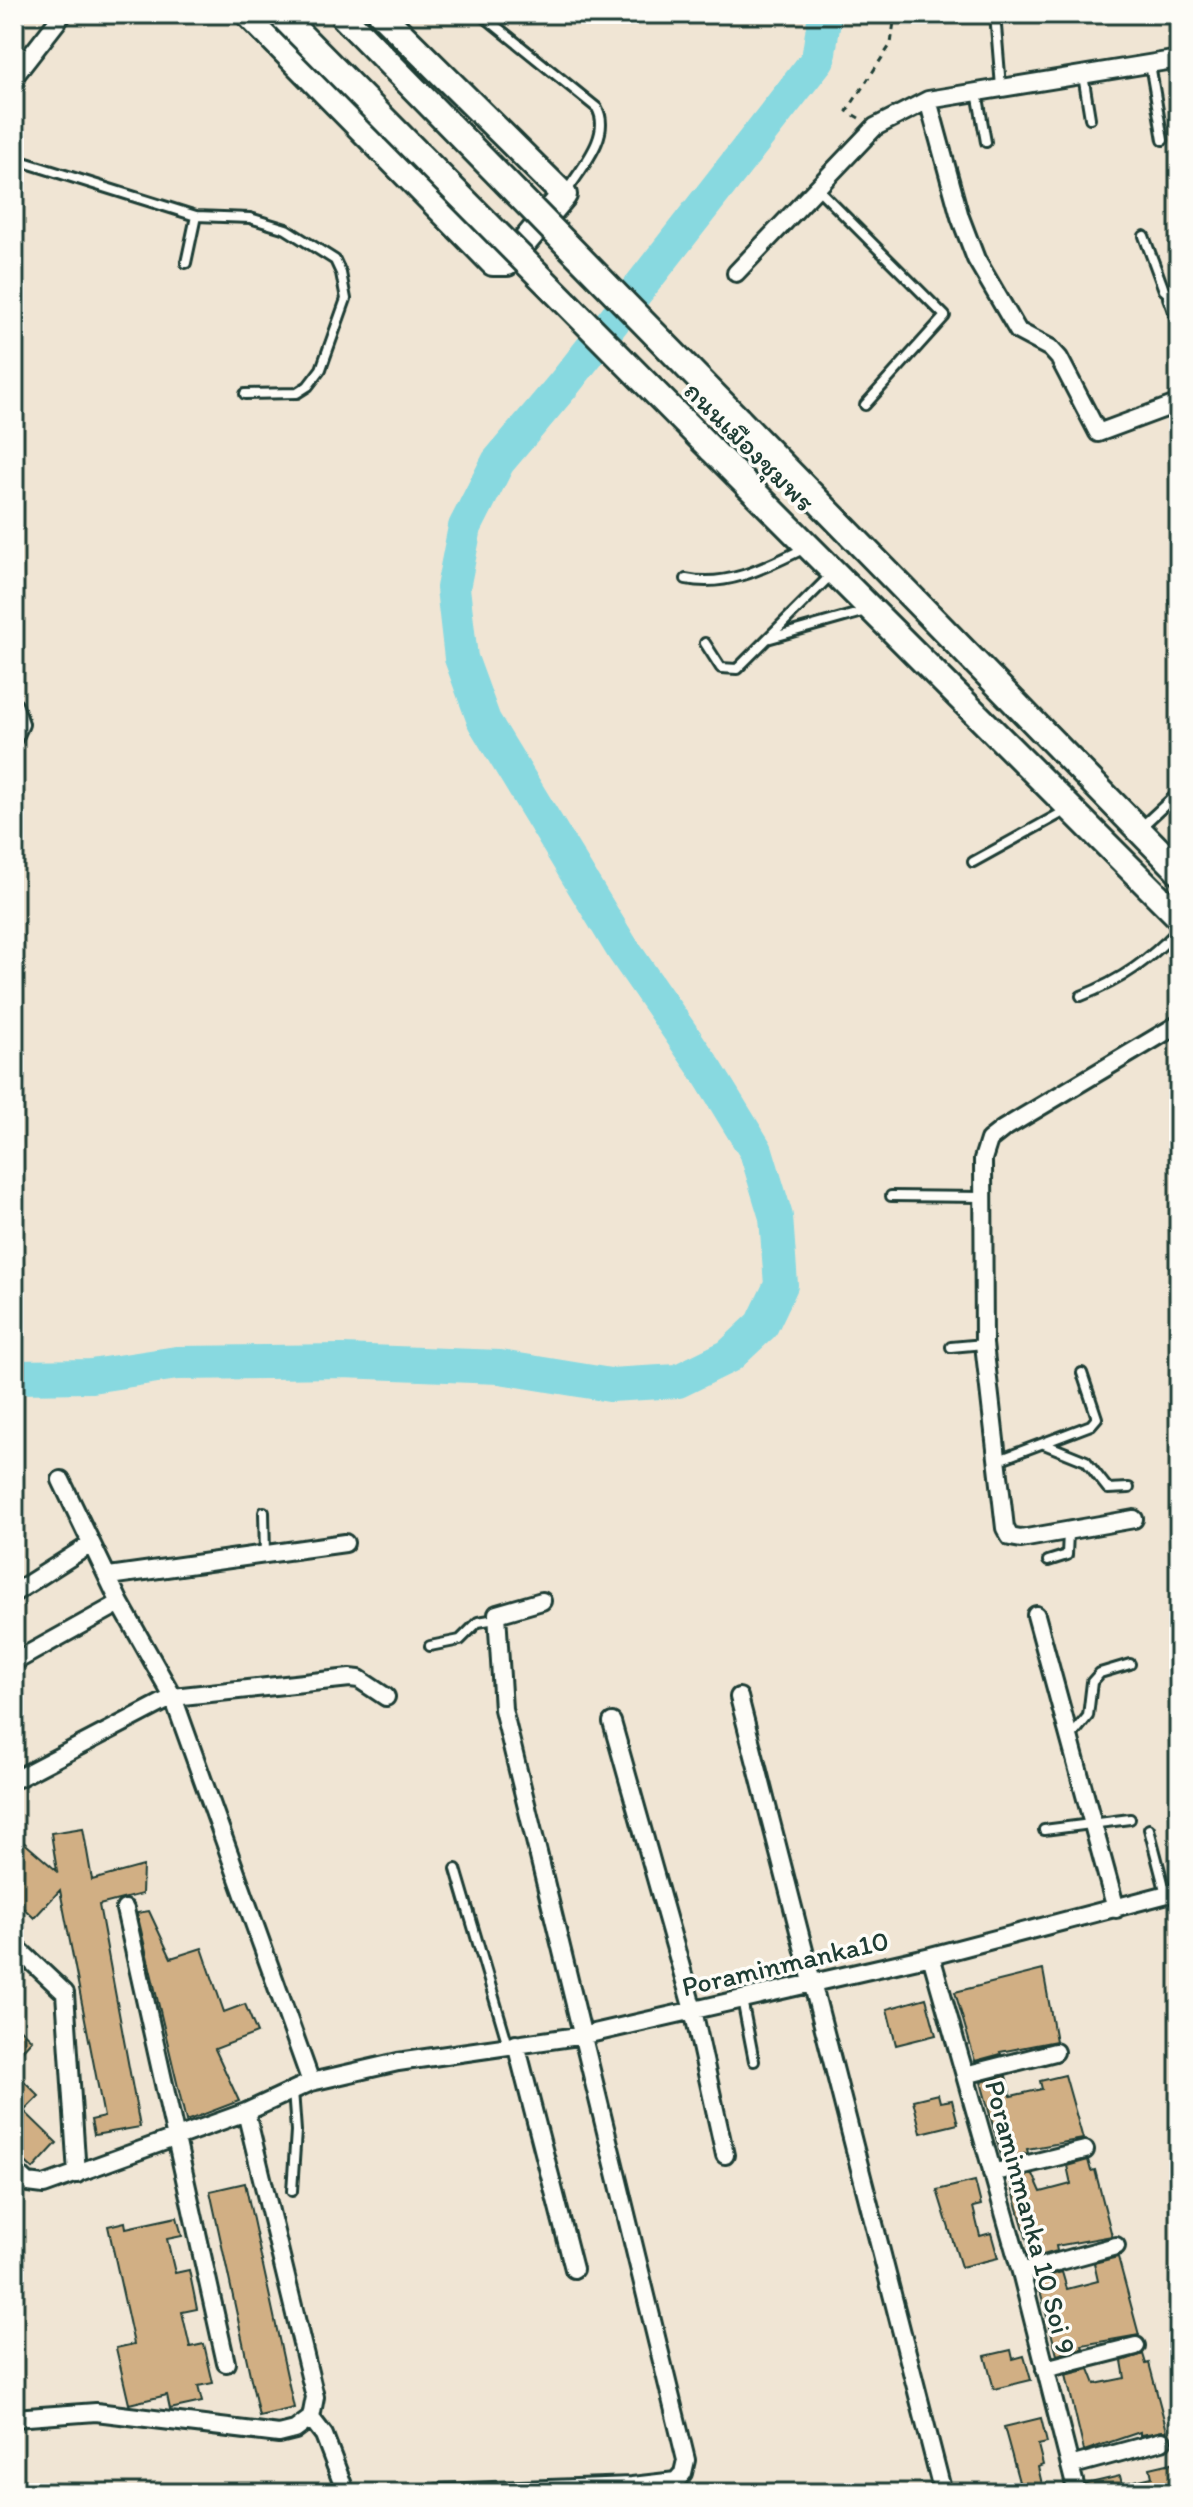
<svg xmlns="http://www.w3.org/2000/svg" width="1193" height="2507" viewBox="0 0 1193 2507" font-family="Itim,'Playpen Sans Thai',sans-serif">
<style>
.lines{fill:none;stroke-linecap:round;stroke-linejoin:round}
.river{stroke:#88d9e0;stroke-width:34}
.building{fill:#d1af84;stroke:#1f3d34;stroke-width:2}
.lane-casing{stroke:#1f3d34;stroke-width:14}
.street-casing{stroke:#1f3d34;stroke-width:22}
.secondary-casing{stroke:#1f3d34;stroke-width:30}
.path{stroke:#1f3d34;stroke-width:3;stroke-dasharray:6 6;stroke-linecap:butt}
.lane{stroke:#fdfcf7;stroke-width:8}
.street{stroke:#fdfcf7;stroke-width:16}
.secondary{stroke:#fdfcf7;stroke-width:24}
.secondary-bridge-casing{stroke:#1f3d34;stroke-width:30;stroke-linecap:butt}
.secondary-bridge{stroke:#fdfcf7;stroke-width:24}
.labels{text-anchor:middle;stroke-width:7;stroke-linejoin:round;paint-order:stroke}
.street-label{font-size:28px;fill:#1f3d34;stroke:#fdfcf7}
</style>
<rect width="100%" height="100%" fill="#f0e5d4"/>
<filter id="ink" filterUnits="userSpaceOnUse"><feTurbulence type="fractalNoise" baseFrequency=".0125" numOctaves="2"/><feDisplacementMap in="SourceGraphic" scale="16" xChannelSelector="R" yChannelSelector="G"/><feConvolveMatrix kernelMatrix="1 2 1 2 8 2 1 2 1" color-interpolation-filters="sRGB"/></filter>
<g filter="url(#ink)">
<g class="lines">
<path class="river" d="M14 1377 91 1376 177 1363 342 1361 500 1367 610 1385 678 1381 729 1356 762 1325 781 1285 776 1217 756 1151 707 1071 622 948 484 721 461 658 453 588 465 527 498 462 564 384 818 59 825 14"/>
</g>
<path class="building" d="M83 1828 92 1880 143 1866 142 1894 99 1905 140 2127 94 2135 91 2120 104 2117 60 1890 34 1918 14 1899V1834L57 1871 51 1833Z
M149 1911 171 1958 202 1948 224 2012 245 2004 257 2033 215 2049 239 2101 186 2121 137 1913Z
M1043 1970 1056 2041 1000 2052 1001 2054 975 2061 955 1992Z
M926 1998 936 2035 896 2045 887 2009Z
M14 2023 32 2040 14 2060Z
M14 2071 39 2096 24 2111 57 2143 33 2169 14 2151Z
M1065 2075 1083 2139 1027 2149 1028 2153 1002 2159 981 2082 1006 2076 1011 2096 1042 2089 1040 2081Z
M938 2094 940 2102 952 2100 958 2124 921 2133 913 2100Z
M1088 2160 1091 2171 1095 2170 1112 2236 1056 2246 1057 2251 1032 2258 1010 2180 1033 2174 1041 2192 1071 2184 1067 2166Z
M975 2181 981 2205 973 2207 980 2236 991 2233 998 2258 961 2267 937 2190Z
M245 2183 294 2408 259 2416 210 2191Z
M177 2217 182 2236 167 2239 175 2273 189 2270 193 2289 197 2309 182 2312 190 2347 204 2344 213 2383 198 2386 202 2402 170 2409 167 2395 129 2404 116 2348 134 2344 108 2226 125 2222 126 2228Z
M1118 2257 1139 2335 1082 2345 1083 2348 1057 2355 1037 2279 1062 2272 1067 2289 1098 2281 1094 2263Z
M1011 2350 1013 2359 1024 2356 1031 2380 994 2389 985 2356Z
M1143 2354 1146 2364 1149 2363 1167 2431 1140 2435V2432L1084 2451 1066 2375 1089 2369 1095 2384 1125 2378 1122 2361Z
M1041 2418 1047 2443 1038 2445 1043 2465 1038 2467 1044 2493H1022L1004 2427Z
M1176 2462 1179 2493H1088L1086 2484 1120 2476 1122 2484 1152 2477 1150 2468Z"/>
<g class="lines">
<defs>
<path id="lane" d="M481 14 597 108C612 135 581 168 567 191
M995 14 1001 87
M1150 64 1163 140
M1083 75 1090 118
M977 92 986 142
M14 159 196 216 250 218 286 229 335 260 341 273 346 299 321 369 308 386 297 393 245 394
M817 188 945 316 865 405
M1144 236 1164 290 1172 297
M186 263 196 216
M686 579C729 588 768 566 807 547
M767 639 866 611
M705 643 721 668 737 669 833 573
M1139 829 1179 792
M973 862 1067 810
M1081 996C1122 980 1149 960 1179 929
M891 1196 983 1197
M951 1347 984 1344
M1044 1444 1086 1461 1108 1489 1129 1488
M996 1461 1091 1425 1097 1418 1082 1373
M264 1512 265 1555
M1048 1561 1067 1555 1068 1532
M430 1646 460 1640 478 1622 496 1619
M1070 1738 1088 1716 1092 1682 1100 1673 1130 1664
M1149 1829 1166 1894
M1044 1830 1130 1819
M456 1869 508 2045
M742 1999 754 2061
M292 2191 296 2131 293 2090"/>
<path id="street" d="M14 77 63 14
M928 100 960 217 976 259 1018 331 1050 348 1059 358 1098 433 1179 403
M736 273 875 127 928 100 1179 59
M1179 295 1172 297 1179 316
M14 707 20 724 14 737
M61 1480 120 1603 173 1697 311 2082
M1134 1519 1021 1539 1010 1537 1005 1528 984 1344 983 1159 989 1140 1003 1129 1179 1024
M109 1576 345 1543
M14 1593 91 1544
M1036 1615 1116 1909
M14 1662 120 1603
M739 1697 943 2493
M612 1722 693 2010 725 2155
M18 1778 173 1697 350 1678 359 1679 386 1697
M125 1909 226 2363
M14 1945 65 1993 77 2174
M931 1956 1021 2272 1077 2493
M516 2044 574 2269
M965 2075 1055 2052
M14 2170 28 2183 44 2185 246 2112
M992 2173 1085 2150
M1021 2272 1116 2246
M1045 2369 1136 2346
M14 2418 96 2412 279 2434 295 2430 311 2418 315 2397 246 2112 311 2082 398 2062 585 2035 931 1956 1179 1891
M311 2418 324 2435 346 2493
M1070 2466 1162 2441
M438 2493 632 2486 676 2481 683 2473 686 2460 503 1709 497 1614 542 1601"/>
<path id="secondary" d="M248 14 493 263H507L564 195 381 14
M738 419 1179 871
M711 449 1179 917"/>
</defs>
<use href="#lane" class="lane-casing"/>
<use href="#street" class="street-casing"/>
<use href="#secondary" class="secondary-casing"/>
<path class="path" d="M859 118 847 111 891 44 895 14"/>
<use href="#lane" class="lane"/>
<use href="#street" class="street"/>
<use href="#secondary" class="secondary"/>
<defs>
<path id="secondary-bridge" d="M280 14 711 449
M341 14 738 419"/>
</defs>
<use href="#secondary-bridge" class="secondary-bridge-casing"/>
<use href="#secondary-bridge" class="secondary-bridge"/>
</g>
</g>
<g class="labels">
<g class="street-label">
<text transform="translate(750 446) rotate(45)" y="10">ถนนเมืองชุมพร</text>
<text transform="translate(785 1963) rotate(-13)" y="10">Poraminmanka10</text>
<text transform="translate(1031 2217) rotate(75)" y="10">Poraminmanka 10 Soi 9</text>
</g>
</g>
<rect width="1193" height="2507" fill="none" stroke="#fdfcf7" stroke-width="48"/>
<rect x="24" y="24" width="1145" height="2459" fill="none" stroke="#1f3d34" stroke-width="3" filter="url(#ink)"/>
</svg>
